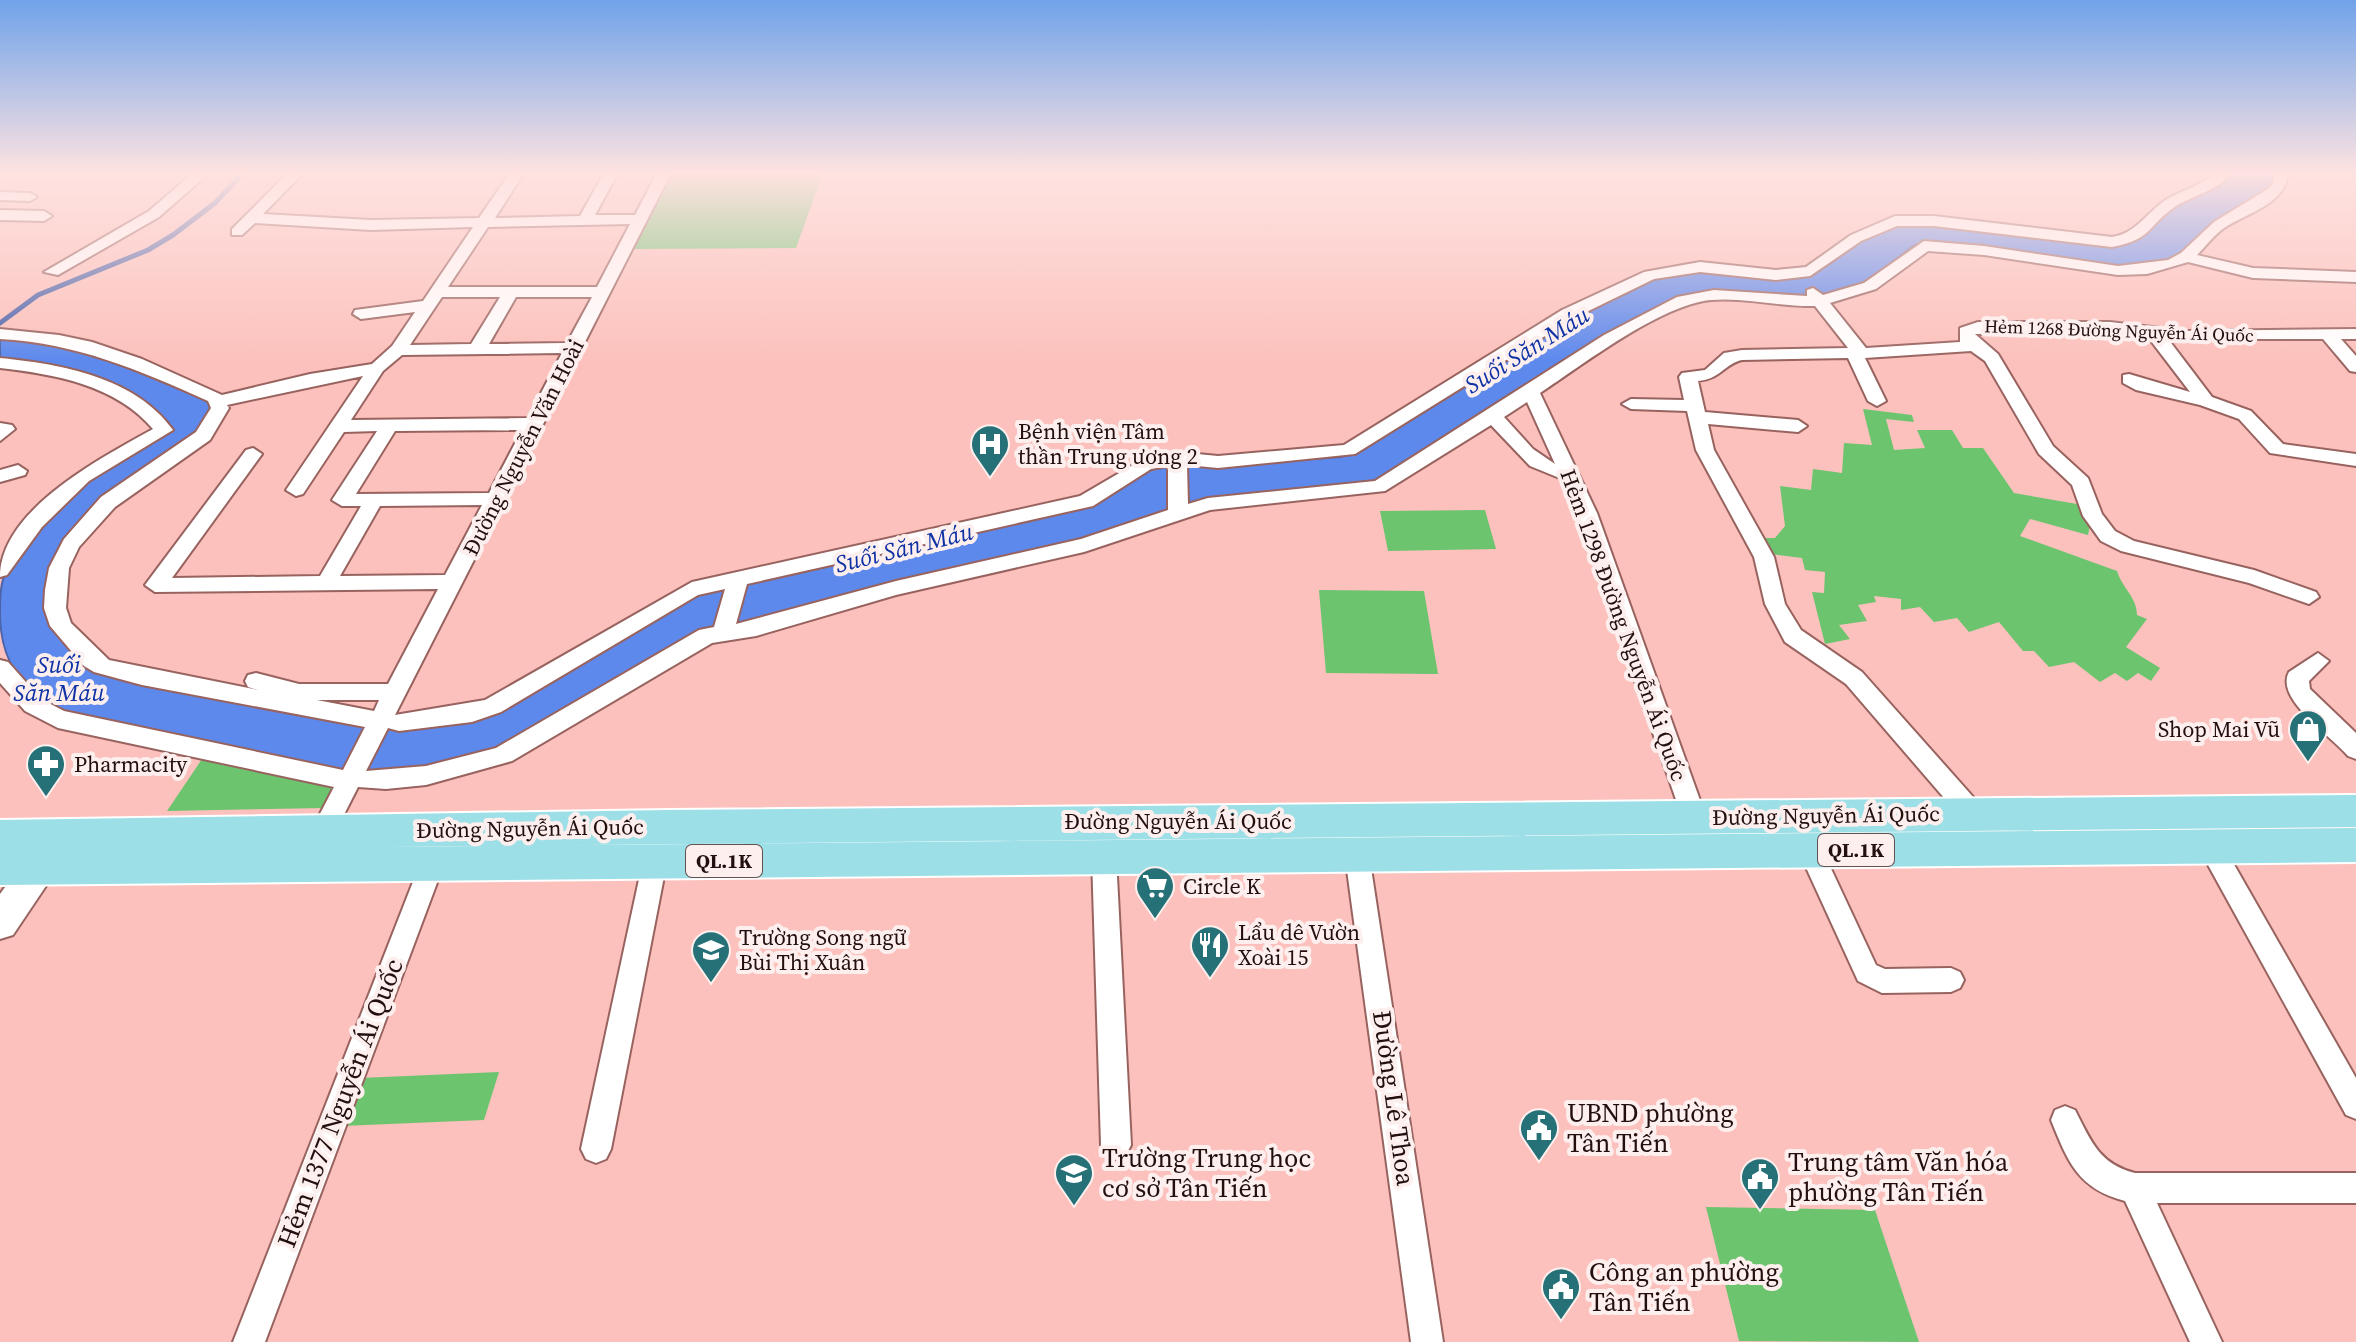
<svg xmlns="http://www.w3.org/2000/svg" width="2356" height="1342" viewBox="0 0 2356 1342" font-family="'Source Serif 4',serif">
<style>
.green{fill:#6cc46f}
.water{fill:#5d89ed;stroke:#4c64aa;stroke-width:2}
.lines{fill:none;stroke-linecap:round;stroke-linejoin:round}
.stream{stroke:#4c64aa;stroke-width:5}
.street-casing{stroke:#98635f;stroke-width:4}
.secondary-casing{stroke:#98635f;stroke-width:4}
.primary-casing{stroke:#fff;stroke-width:4}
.street{fill:#fff;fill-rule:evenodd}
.secondary{fill:#fff;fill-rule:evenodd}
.primary{fill:#9ddfe6;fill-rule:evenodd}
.labels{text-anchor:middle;stroke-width:8;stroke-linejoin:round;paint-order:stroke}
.far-street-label{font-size:18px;fill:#230f0e;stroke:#fcefee}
.shield{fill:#fcefee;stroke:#645251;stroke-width:2}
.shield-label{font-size:20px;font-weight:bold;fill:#230f0e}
.poi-label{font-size:22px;fill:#230f0e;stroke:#fcefee;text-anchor:start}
.street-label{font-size:22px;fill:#230f0e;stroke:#fcefee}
.water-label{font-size:24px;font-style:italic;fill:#0e32a5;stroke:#fcefee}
.near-street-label{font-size:26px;fill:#230f0e;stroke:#fcefee}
.near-poi-label{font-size:26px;fill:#230f0e;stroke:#fcefee;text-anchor:start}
</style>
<rect width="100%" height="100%" fill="#fcc1bc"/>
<path class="green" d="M672 173H823L796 248 633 249Z
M1863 409 1912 415 1914 422 1886 419 1894 450 1925 448 1917 430H1952L1963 448H1983L2014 493 2083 505 2090 525 2088 535 2030 519 2020 536 2117 571C2122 588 2137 597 2137 615L2147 619 2126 647 2160 668 2151 681 2138 673 2127 681 2115 673 2100 682 2074 662 2049 667 2034 651H2023L1999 622 1969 632 1957 618 1934 622 1920 607 1901 610V599L1874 596 1876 602 1858 605 1867 621 1839 625 1850 639 1825 644 1812 592 1824 593 1825 572 1805 570 1802 558 1771 554 1761 538H1775L1785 526 1780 486 1811 490 1813 469 1842 473 1844 443 1872 445Z
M1485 510 1496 549 1388 551 1380 511Z
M1319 590 1424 591 1438 674 1326 673Z
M202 759 338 786 326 808 167 811Z
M499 1072 484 1120 342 1126 360 1078Z
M1706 1207 1875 1210 1919 1342 1739 1341Z"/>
<path class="water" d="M2231 173H2275C2272 199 2242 208 2222 218 2201 229 2192 251 2171 260 2133 278 1972 249 1922 243L1913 246 1864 284 1823 297 1691 295 1375 483 1204 501 1082 540 754 623 705 631 490 755 394 774 345 772 65 714C22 691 0 662 0 613 0 599 0 584 6 571 25 532 68 494 102 469 123 453 151 448 170 429L169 423C116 380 68 364 0 359V337C74 339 142 372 208 401L213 409 196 435 98 505 46 610 52 629 86 666 131 682 396 728 473 719 694 592 1087 506 1148 468 1166 464 1203 466 1341 457 1357 452 1573 315 1654 278 1701 270 1809 275C1831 267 1843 251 1863 240 1881 229 1897 225 1917 223L2129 244 2177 205 2222 185Z"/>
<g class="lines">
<path class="stream" d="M0 323 38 295 148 250 173 235 215 203 243 173"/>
<defs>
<path id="street" d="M193 173H209L159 217 58 275 44 272 149 211Z
M288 173H303L263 214 371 220 479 218 510 173H524L495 218 580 216 604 173H618L595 215H635L657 173H671L395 715 485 700 692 582 1080 496 1145 458 1177 452 1218 456 1344 445 1562 310 1644 272 1700 262 1776 270 1806 267 1851 235 1895 216H1934L2112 237C2136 233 2145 215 2164 201 2181 190 2200 187 2215 173H2231C2215 192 2196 194 2176 206 2146 226 2154 239 2112 247L1934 226H1897L1861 241 1810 276 1776 280 1700 272 1654 279 1574 318 1355 454 1218 468 1187 465 1188 504 1208 498 1375 481 1604 335 1677 297 1714 290 1807 296V290L1813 288 1823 295 1864 283 1924 241 1984 246 2118 266 2168 260 2181 253 2214 222 2268 189 2273 184 2274 173H2288C2286 204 2247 213 2224 228 2214 235 2206 246 2197 255L2253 268 2356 272V282L2253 278 2188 262 2147 274 2118 275 1984 255 1928 251 1876 289 1830 303 1866 348 1960 342V328L1978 322H2110L2186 331 2356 329V339H2341L2356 356V372L2350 371 2323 339H2168L2212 397 2251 411 2283 444 2356 454V466L2270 453 2239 419 2200 405 2136 390 2123 383V375L2129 374 2190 392 2148 337 2110 332 1975 334 1998 354 2053 446 2088 478 2102 514 2115 531 2134 541 2254 570 2316 592 2319 597 2309 604 2249 583 2121 551 2101 541 2083 516 2072 485 2039 454 1985 361 1971 351 1865 358 1886 401 1877 406 1868 401 1848 358 1742 360C1724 364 1721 379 1698 381L1705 412 1798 420 1807 426 1798 432 1708 424 1714 450 1774 557 1785 604 1801 630 1862 672 1982 807 1985 814 1982 821 1973 824 1964 821 1846 684 1785 642 1765 604 1754 557 1696 450 1687 411 1631 409 1622 404 1631 399 1684 400 1679 377 1682 373 1705 370 1724 353 1742 350 1848 348 1815 306C1781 307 1745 297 1711 300 1660 305 1584 364 1540 393L1597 513 1706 817 1703 824 1694 827 1685 824 1682 817 1577 513 1562 479 1530 466 1491 425 1385 491 1210 510 1084 552 896 595 756 636 712 643 512 761 426 785 386 789 358 787 332 838 323 841 314 838 311 831 334 787 58 728 25 711 0 683V660L8 662 41 699 64 711 343 770 365 727 142 685 94 672 84 666 50 626 44 608 45 590 49 568 64 539 101 497 196 432 211 408 208 401C139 370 76 343 0 339V329L59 335 92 342 142 359 222 395 310 374 372 364 392 346 415 312 361 319 353 314 355 310 423 301 473 227 371 230 255 223 242 235H232V229ZM630 224 597 287H448L488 227ZM442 297H500L471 344 410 345ZM516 297H592L567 343 489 344ZM562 353 528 418 351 420 383 371 402 355ZM363 376 286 490 296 496 303 494 344 432 377 431 332 500 342 506H361L320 576 172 578 262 454 253 448 246 450 145 585 155 592 438 589 388 684H299L256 673 248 675 245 681 248 687 258 690 109 660 71 623 66 608 69 568 79 547 115 507 210 440 229 408 227 405ZM1527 402 1555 464 1533 449 1504 417ZM522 430 489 493 356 494 395 431ZM1168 466V510L1081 539 896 581 736 624 747 584 1093 506 1151 469ZM482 505 445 575 340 576 380 506ZM725 589 714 627 699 630 496 748 426 766 366 771 388 728 399 731 472 722 501 712 698 595ZM317 700H379L374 711Z
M0 192 30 193 37 197 30 201 0 200Z
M0 210 44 211 52 216 44 221 0 220Z
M0 358C61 364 135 377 173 430L89 481 42 527 7 575 0 577C0 510 101 458 153 429 116 385 54 374 0 368Z
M0 423 12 425 15 429 0 441Z
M18 465 27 471 25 475 0 482V470Z
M2318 653 2329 661 2309 681 2310 689 2356 733V759L2348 756C2333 737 2274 699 2289 672Z
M2211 837 2220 840 2356 1078V1119L2346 1115 2202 854 2199 847 2202 840Z
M1810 840 1819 843 1876 965 1885 969 1951 968 1960 972 1964 980 1960 988 1951 992 1882 993 1858 981 1798 850 1801 843Z
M1357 845 1366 848 1369 855 1443 1342H1411L1345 855 1348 848Z
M1104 847 1113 850 1116 857 1131 1145 1126 1155 1116 1159 1106 1155 1101 1145 1092 857 1095 850Z
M655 851 664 854 667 861 611 1149 606 1159 596 1163 586 1159 581 1149 643 861 646 854Z
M432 854 441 857 444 864 265 1342H233L420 864 423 857Z
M2065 1106 2075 1110C2091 1141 2099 1164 2135 1173H2356V1203H2157L2222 1342H2190L2125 1201C2078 1189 2068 1162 2051 1120L2055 1110Z"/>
<path id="secondary" d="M40 853 53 857 58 868 13 935 0 939V894L27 857Z"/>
<path id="primary" d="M2356 795V827L390 847 2356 828V862L0 885V820L668 810Z"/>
</defs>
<use href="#street" class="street-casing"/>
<use href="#secondary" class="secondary-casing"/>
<use href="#primary" class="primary-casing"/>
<use href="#street" class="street"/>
<use href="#secondary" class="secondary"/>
<use href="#primary" class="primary"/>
</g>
<linearGradient id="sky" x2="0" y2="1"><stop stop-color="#70a3ea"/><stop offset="0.48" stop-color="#fee3e1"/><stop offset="1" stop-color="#fee3e1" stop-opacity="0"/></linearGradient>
<rect width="2356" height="361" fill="url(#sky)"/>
<defs>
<symbol id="hospital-pin" viewBox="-11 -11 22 30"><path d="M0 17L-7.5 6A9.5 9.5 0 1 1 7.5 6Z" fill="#267077" stroke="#fcefee"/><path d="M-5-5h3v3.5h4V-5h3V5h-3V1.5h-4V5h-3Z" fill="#fff"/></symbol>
<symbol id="shop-pin" viewBox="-11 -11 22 30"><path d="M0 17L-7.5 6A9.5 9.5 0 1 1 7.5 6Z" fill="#267077" stroke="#fcefee"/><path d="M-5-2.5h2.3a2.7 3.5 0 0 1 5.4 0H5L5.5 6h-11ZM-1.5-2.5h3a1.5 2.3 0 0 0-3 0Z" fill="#fff"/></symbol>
<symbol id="pharmacy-pin" viewBox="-11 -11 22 30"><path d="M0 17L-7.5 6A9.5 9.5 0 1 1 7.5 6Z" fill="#267077" stroke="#fcefee"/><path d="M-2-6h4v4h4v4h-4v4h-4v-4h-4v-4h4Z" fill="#fff"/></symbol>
<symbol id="supermarket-pin" viewBox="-11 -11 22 30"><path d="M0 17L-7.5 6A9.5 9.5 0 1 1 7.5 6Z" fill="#267077" stroke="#fcefee"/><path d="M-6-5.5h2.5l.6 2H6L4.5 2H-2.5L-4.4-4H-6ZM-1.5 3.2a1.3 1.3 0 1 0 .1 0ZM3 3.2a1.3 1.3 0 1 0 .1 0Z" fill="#fff"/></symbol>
<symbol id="restaurant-pin" viewBox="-11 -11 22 30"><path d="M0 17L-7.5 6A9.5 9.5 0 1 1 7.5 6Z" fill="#267077" stroke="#fcefee"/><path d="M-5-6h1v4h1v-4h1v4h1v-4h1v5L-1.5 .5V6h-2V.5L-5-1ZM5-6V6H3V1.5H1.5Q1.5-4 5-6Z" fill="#fff"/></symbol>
<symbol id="school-pin" viewBox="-11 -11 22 30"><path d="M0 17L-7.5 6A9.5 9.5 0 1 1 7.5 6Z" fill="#267077" stroke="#fcefee"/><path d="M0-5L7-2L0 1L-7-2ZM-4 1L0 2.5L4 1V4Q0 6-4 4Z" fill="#fff"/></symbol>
<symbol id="civic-pin" viewBox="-11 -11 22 30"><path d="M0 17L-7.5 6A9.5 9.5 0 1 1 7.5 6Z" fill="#267077" stroke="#fcefee"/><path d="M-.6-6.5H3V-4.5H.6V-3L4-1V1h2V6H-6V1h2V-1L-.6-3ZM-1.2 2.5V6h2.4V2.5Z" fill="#fff"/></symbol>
</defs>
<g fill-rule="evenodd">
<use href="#hospital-pin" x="968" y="422" width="44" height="60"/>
<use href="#shop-pin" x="2286" y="707" width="44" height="60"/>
<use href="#pharmacy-pin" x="24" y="742" width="44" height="60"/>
<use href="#supermarket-pin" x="1133" y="864" width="44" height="60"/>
<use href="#restaurant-pin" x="1188" y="923" width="44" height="60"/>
<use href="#school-pin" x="689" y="928" width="44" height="60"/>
<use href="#civic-pin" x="1517" y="1106" width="44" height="60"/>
<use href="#school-pin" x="1052" y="1151" width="44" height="60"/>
<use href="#civic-pin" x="1738" y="1155" width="44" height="60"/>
<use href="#civic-pin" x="1539" y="1265" width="44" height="60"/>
</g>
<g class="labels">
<g class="far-street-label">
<text transform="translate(2119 331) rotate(2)" y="6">Hẻm 1268 Đường Nguyễn Ái Quốc</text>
</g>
<g class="shield">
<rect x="1818" y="834" width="76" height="32" rx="6"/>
<rect x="686" y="845" width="76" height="32" rx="6"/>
</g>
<g class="shield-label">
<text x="1856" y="857">QL.1K</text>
<text x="724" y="868">QL.1K</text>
</g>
<g class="poi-label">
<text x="1018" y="439">Bệnh viện Tâm<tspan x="1018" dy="25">thần Trung ương 2</tspan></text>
<text x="2280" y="737" text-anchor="end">Shop Mai Vũ</text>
<text x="74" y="772">Pharmacity</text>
<text x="1183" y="894">Circle K</text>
<text x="1238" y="940">Lẩu dê Vườn<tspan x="1238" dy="25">Xoài 15</tspan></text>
<text x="739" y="945">Trường Song ngữ<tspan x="739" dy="25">Bùi Thị Xuân</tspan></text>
</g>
<g class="street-label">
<text transform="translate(523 447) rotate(-63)" y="8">Đường Nguyễn Văn Hoài</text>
<text transform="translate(1624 625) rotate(70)" y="8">Hẻm 1298 Đường Nguyễn Ái Quốc</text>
<text transform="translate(1826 815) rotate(-1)" y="8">Đường Nguyễn Ái Quốc</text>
<text x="1178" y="829">Đường Nguyễn Ái Quốc</text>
<text transform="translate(530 828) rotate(-1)" y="8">Đường Nguyễn Ái Quốc</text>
</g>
<g class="water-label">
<text transform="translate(1527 350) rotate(-32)" y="8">Suối Săn Máu</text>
<text transform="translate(904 548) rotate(-14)" y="8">Suối Săn Máu</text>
<text x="59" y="673">Suối<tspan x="59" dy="28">Săn Máu</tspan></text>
</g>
<g class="near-street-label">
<text transform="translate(1394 1098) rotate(82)" y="9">Đường Lê Thoa</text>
<text transform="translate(340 1103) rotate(-69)" y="9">Hẻm 1377 Nguyễn Ái Quốc</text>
</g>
<g class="near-poi-label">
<text x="1567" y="1122">UBND phường<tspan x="1567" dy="30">Tân Tiến</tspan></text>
<text x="1102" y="1167">Trường Trung học<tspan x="1102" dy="30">cơ sở Tân Tiến</tspan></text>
<text x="1788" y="1171">Trung tâm Văn hóa<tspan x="1788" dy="30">phường Tân Tiến</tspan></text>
<text x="1589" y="1281">Công an phường<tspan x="1589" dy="30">Tân Tiến</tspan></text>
</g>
</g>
</svg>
